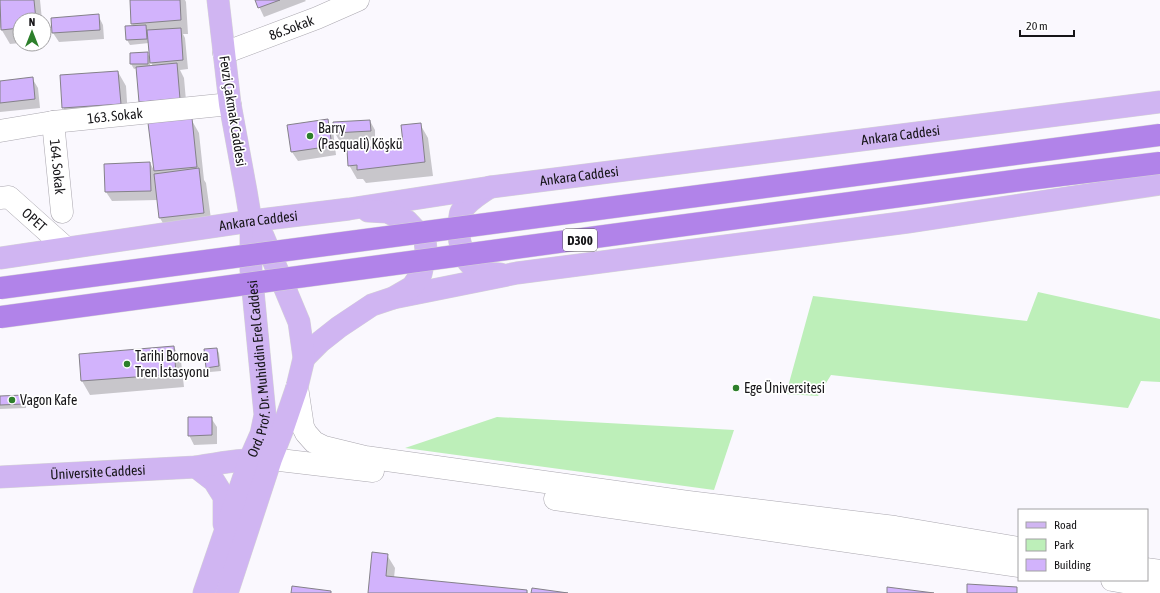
<svg xmlns="http://www.w3.org/2000/svg" width="1160" height="593" viewBox="0 0 1160 593" font-family="'Asap Condensed',sans-serif">
<style>
.green{fill:#bdefb9}
.shadow{fill:#0003;fill-rule:evenodd}
.building{fill:#d2b3fc;stroke:#848189}
.lines{fill:none;stroke-linecap:round;stroke-linejoin:round}
.minor-casing{stroke:#aaa7af;stroke-width:23}
.major-casing{stroke:#d5d5d5;stroke-width:23}
.minor{stroke:#fff;stroke-width:22}
.major{stroke:#d0b5f2;stroke-width:22}
.highway-bridge-casing{stroke:#d5d5d5;stroke-width:23;stroke-linecap:butt}
.highway-bridge{stroke:#b183e9;stroke-width:22}
.poi-dot{fill:#2d7f2b;stroke:#fff;stroke-width:1.5}
.labels{text-anchor:middle;stroke-width:3.5;stroke-linejoin:round;paint-order:stroke}
.shield{fill:#fff;stroke:#5c5b5d;stroke-width:1}
.shield-label{font-size:13px;font-weight:bold;fill:#161518}
.street-label{font-size:14px;fill:#161518;stroke:#fff}
.poi-label{font-size:14px;fill:#161518;stroke:#fff;text-anchor:start}
</style>
<rect width="100%" height="100%" fill="#faf8fe"/>
<path class="green" d="M1038 292 1160 319V382L1141 381 1128 408 831 375 818 396 786 394 813 296 1027 321Z
M497 417 734 430 714 490 405 448Z"/>
<path class="shadow" d="M0 0H40L42 20H20V43L10 44 0 27Z
M131 0H185L186 2 188 34H183L185 38 188 69 180 70 184 78 187 112 148 116 140 102 137 68 134 69 131 64V54L147 53 151 59 149 43 130 45 127 40 126 27H134L132 24ZM150 61 153 66H150Z
M256 0H305L306 1 264 17Z
M98 15 103 25 104 39 59 42 53 33Z
M118 72 126 86 128 117 71 121 63 107Z
M32 78 38 88 40 108 0 112V82Z
M191 119 199 133 204 180 206 183 212 226 168 232 160 218 158 200 112 201 106 192 105 165 150 163 155 172 150 124Z
M327 120 333 130 336 155 298 161 292 152Z
M370 121 375 130V140L340 142 335 133Z
M420 124 428 138 433 176 366 183 363 179H357L349 165 404 144Z
M174 347 181 361 184 387 90 395 82 381Z
M217 349 219 353 221 371 210 372 207 367Z
M23 396 26 401V408L0 409V397Z
M211 418 217 427V444L194 445 189 435Z
M387 555 395 568 394 578 527 591 528 593H369Z"/>
<path class="building" d="M0 0H34L36 20H20V28L1 30Z
M130 0H180L181 20 131 24Z
M255 0H280L258 8Z
M99 14 100 30 52 33 51 18Z
M146 25 147 39 126 40 125 26Z
M181 28 183 60 150 63 147 30Z
M148 52V64H130V53Z
M177 63 180 99 139 102 136 67Z
M118 71 121 104 62 108 60 75Z
M33 77 35 99 0 103V81Z
M192 118 197 167 154 171 148 123Z
M328 119 332 146 291 152 287 125Z
M370 120 371 131 334 133 333 122Z
M421 123 425 162 357 170V165L348 166 347 150 403 143 401 125Z
M150 162 151 191 105 192 104 164Z
M199 168 204 213 159 218 154 174Z
M174 346 176 374 81 381 79 354Z
M217 348 219 366 206 368 204 349Z
M24 395V404L0 405V396Z
M188 417H212V435L188 436Z
M372 552 388 554 386 576 527 590V593H368Z
M967 584 1017 587V593H967Z
M292 586 331 591V593H291Z
M887 587 934 593H887Z
M532 588 568 593H531Z"/>
<g class="lines">
<defs>
<g id="minor">
<path id="s1" d="M224 53 317 18 358 0"/>
<path id="s2" d="M53 122 62 212"/>
<path id="s3" d="M0 131 53 122 230 104"/>
<path id="s4" d="M0 198 9 197 66 248"/>
<path d="M297 387 303 427 306 433 314 442 324 447 365 457 688 502 895 527 1019 548"/>
<path d="M271 459 373 471"/>
<path d="M555 499 1019 566"/>
<path d="M1147 569 1160 571"/>
<path d="M1112 580 1160 588"/>
</g>
<g id="major">
<path d="M490 187C480 194 467 201 461 212 459 216 460 222 459 227 458 241 463 261 476 269 483 273 492 274 500 274"/>
<path id="s5" d="M0 258 251 221 349 209 491 187 1160 102"/>
<path d="M393 298 517 273 908 222 1160 184"/>
<path d="M304 358 320 342 339 327 372 305 393 298 412 287 421 274 426 250 425 240 407 221 387 212 368 211"/>
<path d="M196 467 214 481 224 497V524"/>
<path id="s6" d="M0 477 196 467C218 463 241 459 264 459"/>
<path id="s7" d="M204 593 250 459 261 434 265 415 251 270V221L246 191 230 104 218 0"/>
<path d="M227 593 271 459 282 431 297 387 304 358 299 322 263 236"/>
</g>
</defs>
<use href="#minor" class="minor-casing"/>
<use href="#major" class="major-casing"/>
<use href="#minor" class="minor"/>
<use href="#major" class="major"/>
<defs>
<path id="highway-bridge" d="M0 288 1160 135
M0 317 1021 180 1160 163"/>
</defs>
<use href="#highway-bridge" class="highway-bridge-casing"/>
<use href="#highway-bridge" class="highway-bridge"/>
</g>
<g class="poi-dot">
<circle cx="310" cy="136" r="4"/>
<circle cx="127" cy="364" r="4"/>
<circle cx="736" cy="388" r="4"/>
<circle cx="12" cy="400" r="4"/>
</g>
<g class="labels">
<rect class="shield" x="563" y="229" width="34" height="22" rx="3"/>
<g class="shield-label">
<text x="580" y="245">D300</text>
</g>
<g class="street-label">
<text dy="5" stroke="none"><textPath href="#s1" startOffset="72">86.Sokak</textPath></text>
<text transform="translate(233 111) rotate(81)" y="5">Fevzi Çakmak Caddesi</text>
<text dy="5" stroke="none"><textPath href="#s3" startOffset="116">163. Sokak</textPath></text>
<text dy="5" stroke="none"><textPath href="#s5" startOffset="909">Ankara Caddesi</textPath></text>
<text dy="5" stroke="none"><textPath href="#s2" startOffset="45">164. Sokak</textPath></text>
<text dy="5" stroke="none"><textPath href="#s5" startOffset="585">Ankara Caddesi</textPath></text>
<text dy="5" stroke="none"><textPath href="#s4" startOffset="43">OPET</textPath></text>
<text dy="5" stroke="none"><textPath href="#s5" startOffset="261">Ankara Caddesi</textPath></text>
<text dy="5" stroke="none"><textPath href="#s7" startOffset="234">Ord. Prof. Dr. Muhiddin Erel Caddesi</textPath></text>
<text dy="5" stroke="none"><textPath href="#s6" startOffset="98">Üniversite Caddesi</textPath></text>
</g>
<g class="poi-label">
<text x="318" y="133">Barry<tspan x="318" dy="16">(Pasquali) Köşkü</tspan></text>
<text x="135" y="361">Tarihi Bornova<tspan x="135" dy="16">Tren İstasyonu</tspan></text>
<text x="744" y="393">Ege Üniversitesi</text>
<text x="20" y="405">Vagon Kafe</text>
</g>
</g>
<rect x="1018" y="509" width="130" height="72" fill="#ffffff" stroke="#a2a1a3"/>
<rect x="1026" y="522" width="20" height="6" fill="#d0b5f2" stroke="#a2a1a3"/>
<text x="1054" y="529" font-size="12" fill="#161518">Road</text>
<rect x="1026" y="539" width="20" height="12" fill="#bdefb9" stroke="#a2a1a3"/>
<text x="1054" y="549" font-size="12" fill="#161518">Park</text>
<rect x="1026" y="559" width="20" height="12" fill="#d2b3fc" stroke="#a2a1a3"/>
<text x="1054" y="569" font-size="12" fill="#161518">Building</text>
<g transform="translate(32 32)"><circle r="19" fill="#ffffff" stroke="#a2a1a3"/>
<path d="M0-3L7 15L0 10L-7 15Z" fill="#2d7f2b"/>
<text y="-6" font-size="11" font-weight="bold" text-anchor="middle" fill="#161518">N</text>
</g>
<path d="M1020 30v6h54v-6" fill="none" stroke="#161518" stroke-width="2"/>
<text x="1026" y="30" font-size="12" fill="#161518" stroke="#ffffff" stroke-width="3" paint-order="stroke">20 m</text>
</svg>
